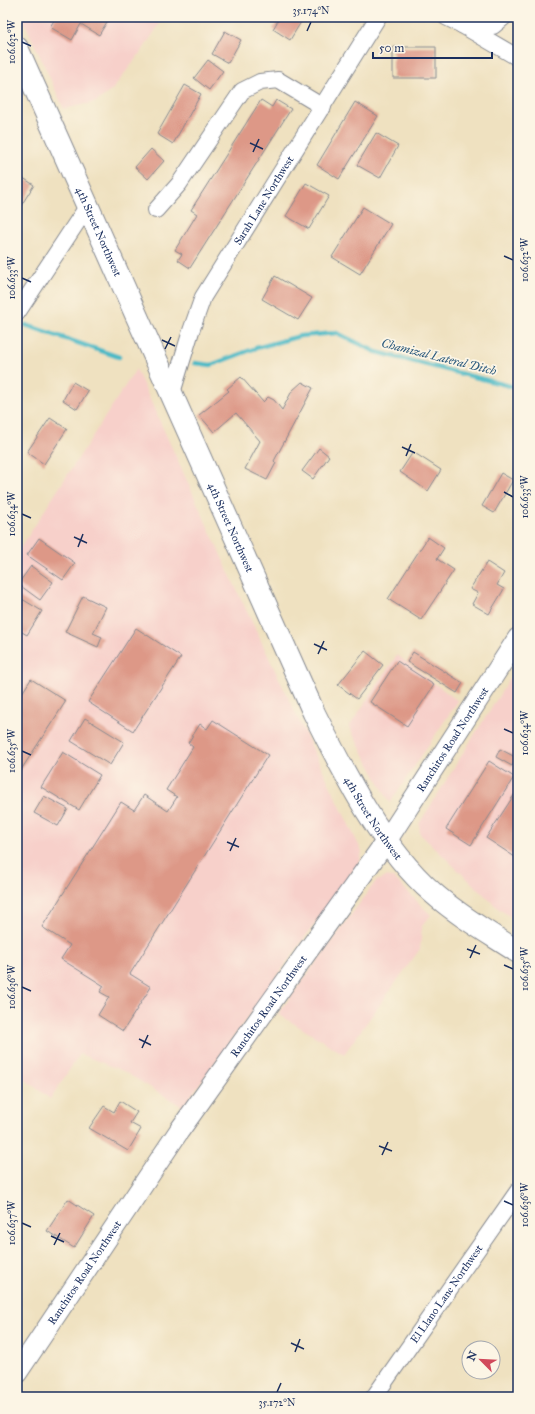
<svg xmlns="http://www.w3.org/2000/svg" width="535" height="1414" viewBox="0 0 535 1414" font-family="'IM FELL Great Primer',serif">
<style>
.built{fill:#f7d0ca}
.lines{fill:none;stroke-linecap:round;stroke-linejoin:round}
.stream{stroke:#4dbac6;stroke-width:4.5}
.building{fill:#dd9887}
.minor-casing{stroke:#85888f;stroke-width:18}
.tertiary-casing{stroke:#85888f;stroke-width:22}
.secondary-casing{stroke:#85888f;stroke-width:24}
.minor{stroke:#fff;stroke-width:16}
.tertiary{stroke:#fff;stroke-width:20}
.secondary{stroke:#fff;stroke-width:22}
.ticks{fill:none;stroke:#1b2f5e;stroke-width:1.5}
.labels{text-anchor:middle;stroke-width:3.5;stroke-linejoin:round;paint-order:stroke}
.street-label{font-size:11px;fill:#1b2f5e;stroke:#fcf5e5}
.water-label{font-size:12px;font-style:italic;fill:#2a597d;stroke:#fcf5e5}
.neatline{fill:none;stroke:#1b2f5e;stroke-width:1.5}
.ticks-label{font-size:10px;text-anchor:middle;fill:#1b2f5e}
</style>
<rect width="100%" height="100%" fill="#fcf5e5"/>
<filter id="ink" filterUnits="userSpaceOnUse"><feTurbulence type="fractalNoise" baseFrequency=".025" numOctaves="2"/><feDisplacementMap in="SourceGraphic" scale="8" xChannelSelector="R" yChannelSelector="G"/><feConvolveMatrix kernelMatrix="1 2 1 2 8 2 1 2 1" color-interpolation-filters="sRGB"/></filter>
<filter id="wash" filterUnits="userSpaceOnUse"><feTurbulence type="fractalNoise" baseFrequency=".012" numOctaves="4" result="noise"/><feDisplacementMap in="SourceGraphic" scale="16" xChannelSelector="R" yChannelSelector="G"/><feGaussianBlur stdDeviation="0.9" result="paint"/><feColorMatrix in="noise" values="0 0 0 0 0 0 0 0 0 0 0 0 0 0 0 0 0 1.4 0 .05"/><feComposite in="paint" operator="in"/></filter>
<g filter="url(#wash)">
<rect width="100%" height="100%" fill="#efe1c0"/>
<path class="built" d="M22 17H164L144 48 112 90 96 102 64 109Z
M136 369 240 597 362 852 360 861 183 1107 123 1071 80 1054 50 1099 17 1073V937L19 933 17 931V553Z
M397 655 458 701 390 803 349 727Z
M518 665V922L499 909 420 834 419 824Z
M388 876 395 879 431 915 422 926 420 949 344 1054 278 1014 376 881Z"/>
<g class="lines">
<path class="stream" d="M26 325 119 357
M195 363 211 365 256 348 300 336 337 333 376 352 518 388"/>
</g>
<g id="blocks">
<path class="building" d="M56 17H110L99 35 81 24 72 40 50 27Z
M276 17H304L290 40 273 29 279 19Z
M225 31 241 40 228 63 212 54Z
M393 47H436V78H393Z
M208 60 223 71 209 90 194 78Z
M185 85 201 94 173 144 157 134Z
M261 100 272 107 276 100 291 109 190 268 178 260 182 254 175 250 197 214 191 210Z
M355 102 378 116 339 179 317 165Z
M376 133 398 146 380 178 357 165Z
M151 149 164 161 148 179 135 167Z
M17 174 34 185 17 212Z
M306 183 329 196 309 229 286 216Z
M363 207 391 224 360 274 332 257Z
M275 276 312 298 298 320 262 299Z
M241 377 263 402 268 397 274 400 282 410 292 391 302 382 313 388 274 461 276 463 267 480 245 469 260 441 236 413 214 432 199 415 229 391 227 389Z
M73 382 88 391 77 409 63 400Z
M50 418 67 429 44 464 27 452Z
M319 448 329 456 313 479 302 471Z
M413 452 441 470 428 491 400 472Z
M501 473 513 480 494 513 482 506Z
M428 537 444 548 437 559 454 570 421 620 388 599Z
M39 538 75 563 63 580 27 555Z
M487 562 504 573 497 585 504 589 489 614 472 604 478 593 470 589Z
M31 566 53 582 40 600 18 584Z
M17 596 42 611 27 635 17 629Z
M83 596 106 607 93 633 102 637 98 647 65 632Z
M136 628 181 657 133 731 88 702Z
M365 651 383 665 357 699 338 685Z
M413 652 463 683 457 693 407 662Z
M397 661 434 685 407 726 370 702Z
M31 679 66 701 17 776V701Z
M85 718 124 742 110 765 71 741Z
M213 720 268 755 130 974 151 987 123 1031 98 1015 109 997 100 992 104 986 61 959 70 945 42 927 121 802 134 810 144 795 168 811 177 797 166 790 193 747 188 743 200 724 207 729Z
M500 749 517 758 512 766 496 757Z
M63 752 100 775 79 810 41 787Z
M489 761 514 777 471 845 446 829Z
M518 789V859L486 838Z
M44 796 68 809 58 826 34 813Z
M120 1101 137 1112 130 1123 141 1129 128 1151 89 1128 104 1106 114 1112Z
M68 1199 94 1216 74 1248 47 1231Z"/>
</g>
</g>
<g filter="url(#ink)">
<use href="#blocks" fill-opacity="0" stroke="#85888f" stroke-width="1"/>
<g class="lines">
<defs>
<g id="minor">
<path d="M446 17 462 25 493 26 504 17"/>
<path d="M462 25 515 56 518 59"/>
<path d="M156 210 179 184 242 91 260 82 278 80 323 107"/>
<path d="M17 313 87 207"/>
<path id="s1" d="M172 393 191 331 203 297 378 17"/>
<path id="s2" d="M374 1397 518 1191"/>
</g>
<g id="tertiary">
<path id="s3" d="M17 1373 179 1131 387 840 518 638"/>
</g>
<g id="secondary">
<path id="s4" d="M17 48 314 713C344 773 382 849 433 893 459 916 489 933 518 952"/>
</g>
</defs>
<use href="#minor" class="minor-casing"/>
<use href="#tertiary" class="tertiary-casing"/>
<use href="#secondary" class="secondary-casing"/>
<use href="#minor" class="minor"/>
<use href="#tertiary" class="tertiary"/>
<use href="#secondary" class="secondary"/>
</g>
</g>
<path class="ticks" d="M307 31 311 22M22 42 31 46M250 143 263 149M253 152 259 139M504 256 513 260M22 278 31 282M162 340 175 346M165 349 171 337M402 447 415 453M406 456 411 444M504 492 513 497M22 514 31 518M74 537 87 543M78 547 83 534M314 644 327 650M318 654 324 641M504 729 513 733M22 751 31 755M227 842 239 847M230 851 236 838M467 949 480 954M470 958 476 945M504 965 513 969M22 987 31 991M139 1039 151 1045M142 1048 148 1035M379 1146 392 1151M382 1155 388 1142M504 1201 513 1205M22 1223 31 1227M51 1236 64 1242M54 1245 60 1233M291 1343 304 1349M295 1352 300 1339M277 1392 281 1383"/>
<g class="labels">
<g class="street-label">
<text dy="4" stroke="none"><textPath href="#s1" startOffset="215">Sarah Lane Northwest</textPath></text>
<text dy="4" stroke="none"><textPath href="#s4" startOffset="201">4th Street Northwest</textPath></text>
<text dy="4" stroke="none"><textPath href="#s4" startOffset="525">4th Street Northwest</textPath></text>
<text dy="4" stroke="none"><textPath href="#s3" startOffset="769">Ranchitos Road Northwest</textPath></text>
<text dy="4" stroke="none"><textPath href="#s4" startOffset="849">4th Street Northwest</textPath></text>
<text dy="4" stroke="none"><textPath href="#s3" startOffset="445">Ranchitos Road Northwest</textPath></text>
<text dy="4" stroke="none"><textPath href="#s3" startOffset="121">Ranchitos Road Northwest</textPath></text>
<text dy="4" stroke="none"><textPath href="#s2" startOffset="126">El Llano Lane Northwest</textPath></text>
</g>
<g class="water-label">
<text transform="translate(439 357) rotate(14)" y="4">Chamizal Lateral Ditch</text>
</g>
</g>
<rect width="535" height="1414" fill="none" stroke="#fcf5e5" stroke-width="44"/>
<g transform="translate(481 1360) rotate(294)"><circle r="19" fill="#fcf5e5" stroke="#a2a6af"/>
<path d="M0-3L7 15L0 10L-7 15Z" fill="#d1495b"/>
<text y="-6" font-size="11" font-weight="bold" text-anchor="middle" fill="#1b2f5e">N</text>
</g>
<path d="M373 52v6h119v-6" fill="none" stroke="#1b2f5e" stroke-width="2"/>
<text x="379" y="52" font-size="12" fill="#1b2f5e" stroke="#fcf5e5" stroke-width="3" paint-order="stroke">50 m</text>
<rect x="22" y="22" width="491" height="1370" class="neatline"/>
<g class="ticks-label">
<text x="311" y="14">35.174°N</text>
<text transform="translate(11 42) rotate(-90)" y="4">106.632°W</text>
<text transform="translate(524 260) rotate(-90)" y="4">106.632°W</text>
<text transform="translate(11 278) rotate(-90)" y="4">106.633°W</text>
<text transform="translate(524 497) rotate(-90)" y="4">106.633°W</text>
<text transform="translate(11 514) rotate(-90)" y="4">106.634°W</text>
<text transform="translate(524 733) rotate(-90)" y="4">106.634°W</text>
<text transform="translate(11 751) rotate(-90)" y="4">106.635°W</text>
<text transform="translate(524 969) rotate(-90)" y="4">106.635°W</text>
<text transform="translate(11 987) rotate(-90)" y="4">106.636°W</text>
<text transform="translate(524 1205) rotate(-90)" y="4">106.636°W</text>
<text transform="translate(11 1223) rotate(-90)" y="4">106.637°W</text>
<text x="277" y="1406">35.172°N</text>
</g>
</svg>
